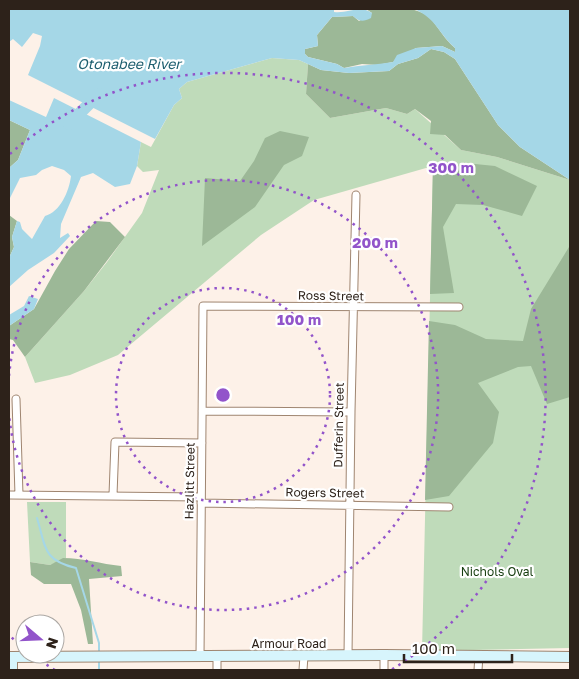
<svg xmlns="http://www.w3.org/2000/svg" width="579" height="679" viewBox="0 0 579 679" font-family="'Golos Text',sans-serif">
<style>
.green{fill:#bfdbba}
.forest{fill:#9cb897}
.water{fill:#a5d7e7}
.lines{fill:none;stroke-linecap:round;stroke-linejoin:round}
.stream{stroke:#a5d7e7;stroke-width:2}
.river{stroke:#a5d7e7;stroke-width:12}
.street-casing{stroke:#9f8570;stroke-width:9}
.secondary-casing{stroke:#9f8570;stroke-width:12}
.street{stroke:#fff;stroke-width:7}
.secondary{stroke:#d7f5fc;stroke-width:10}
.ring{fill:none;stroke:#9254ca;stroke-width:2.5;stroke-dasharray:2.5 5}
.labels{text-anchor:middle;stroke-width:4.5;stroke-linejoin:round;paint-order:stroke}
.street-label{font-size:12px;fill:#2d221a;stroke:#fff}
.park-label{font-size:12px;fill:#163d0f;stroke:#fff}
.water-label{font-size:14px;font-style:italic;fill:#1d5e6f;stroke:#fff}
.centre{fill:#9254ca;stroke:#fff;stroke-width:2.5}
.ring-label{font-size:15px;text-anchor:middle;font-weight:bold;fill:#9254ca;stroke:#fff;stroke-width:4.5;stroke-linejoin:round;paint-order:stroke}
</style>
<rect width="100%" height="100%" fill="#fdf1e8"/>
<path class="green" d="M272 58 299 60 308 64 306 94 330 118 386 108 407 114 415 109 461 150 497 157 570 180V648L422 651 433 166 314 200 261 235 118 355 70 375 35 383 25 357 84 291 107 262 142 213 159 170 143 172 137 166 141 142 151 147 174 105 182 98 179 89 187 82Z
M27 502H66V558L50 565 30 562Z"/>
<path class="forest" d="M366 9C384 9 417 4 430 18 439 28 445 40 455 48V52L442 46 416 48 393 62 377 65 362 64 344 68 337 64 308 57 305 54V49L318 46 317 35 332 17 353 16 359 21 372 13Z
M431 49 444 52 455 59 498 125 520 147 570 180 497 157 461 150 445 135 430 134 431 121 415 109 407 114 386 108 330 118 306 94 308 64 321 70 349 73 389 71 398 64 418 58Z
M9 120 30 130 18 160 9 168Z
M280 131 309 137 302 156 284 165 255 207 202 246 205 178 240 181 254 161 265 138Z
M475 164 495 166 537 186 522 216 483 205 456 204 443 227 454 293 430 294 433 166Z
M9 215 17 221 12 237 14 247 9 258Z
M96 221 110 222 125 237 84 291 25 357 13 340 9 339V326L34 309 55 271 69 249Z
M569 247H570V397L547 404 531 366 518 367 478 383 499 412 493 443 449 496 425 500 429 321 455 325 486 339 523 341 531 309Z
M63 558C83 558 101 564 121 566L122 576 89 579 93 644H88L81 610 71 584H44L31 575 30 562 50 565Z"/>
<path class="water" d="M9 9H334V12C348 14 359 4 372 13L371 18C363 22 360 22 353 16L332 17 317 35 318 46 305 49V54L308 57 337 64 344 68C360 65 376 65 393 62L397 55 416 48 442 46 455 52V48C439 34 436 18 414 9H570V180L520 147 498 125 455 59 444 52 431 49 418 58 398 64 389 71 349 73 321 70 299 60 272 58 187 82 179 89 182 98 174 105 155 139 28 75 40 46 42 36 33 33 22 47 13 39 9 42Z
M54 98 141 142 137 166 130 184 115 187 93 173 81 177 61 224 60 238 68 233 70 236 54 253 28 270 9 287V258L14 247 12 237 17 221 20 222 22 229 32 239 45 216C60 212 69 192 71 176L64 170 52 166 42 170 36 175 20 178 9 200V168L18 160 30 130 9 120V100L46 117Z
M29 296 38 299 34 309 9 326V315L24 306Z"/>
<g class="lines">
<path class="stream" d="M37 518C46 547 42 560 76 568L99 643V653
M99 660V670"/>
<path class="river" d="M69 124 99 94"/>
<defs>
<path id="street" d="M16 399 19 495
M202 411 351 412
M9 495 201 497
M113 495 115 442 202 443
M201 503 449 507
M384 655V670
M348 656 351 412 356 195
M200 657 203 306 459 307
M217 657V670
M303 670 304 656
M478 670 479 656"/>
<path id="secondary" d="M9 657 384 655 570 657
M12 657V670"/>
</defs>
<use href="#street" class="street-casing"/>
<use href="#secondary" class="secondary-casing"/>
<use href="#street" class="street"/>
<use href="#secondary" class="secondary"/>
</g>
<g class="ring">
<circle cx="223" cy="395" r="107"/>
<path d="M9 376A215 215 0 1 1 9 414"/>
<path d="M55 670A322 322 0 0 1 34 656M25 649A322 322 0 0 1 10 636M10 154A322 322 0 1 1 391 670"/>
</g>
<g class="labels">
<g class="street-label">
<text transform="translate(331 296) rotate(1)" y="4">Ross Street</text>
<text transform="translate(339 425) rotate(-89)" y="4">Dufferin Street</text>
<text transform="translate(190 481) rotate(-89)" y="4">Hazlitt Street</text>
<text transform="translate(325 493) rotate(1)" y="4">Rogers Street</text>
<text x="289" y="648">Armour Road</text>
</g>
<g class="park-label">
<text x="497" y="576">Nichols Oval</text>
</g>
<g class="water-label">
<text x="129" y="69">Otonabee River</text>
</g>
</g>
<circle cx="223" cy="395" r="8" class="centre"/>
<g class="ring-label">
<text x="451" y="173">300 m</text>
<text x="375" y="248">200 m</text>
<text x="299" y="325">100 m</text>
</g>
<rect width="579" height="679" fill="none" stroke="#2d221a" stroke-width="20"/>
<g transform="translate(40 639) rotate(109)"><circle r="24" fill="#ffffff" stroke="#aba7a3"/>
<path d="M0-4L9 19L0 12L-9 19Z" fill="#9254ca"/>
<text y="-8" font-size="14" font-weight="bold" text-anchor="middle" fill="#2d221a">N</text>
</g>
<path d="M404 654v8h108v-8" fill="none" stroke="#2d221a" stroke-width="2.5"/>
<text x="412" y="654" font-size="15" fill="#2d221a" stroke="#ffffff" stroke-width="4" paint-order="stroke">100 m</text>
</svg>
